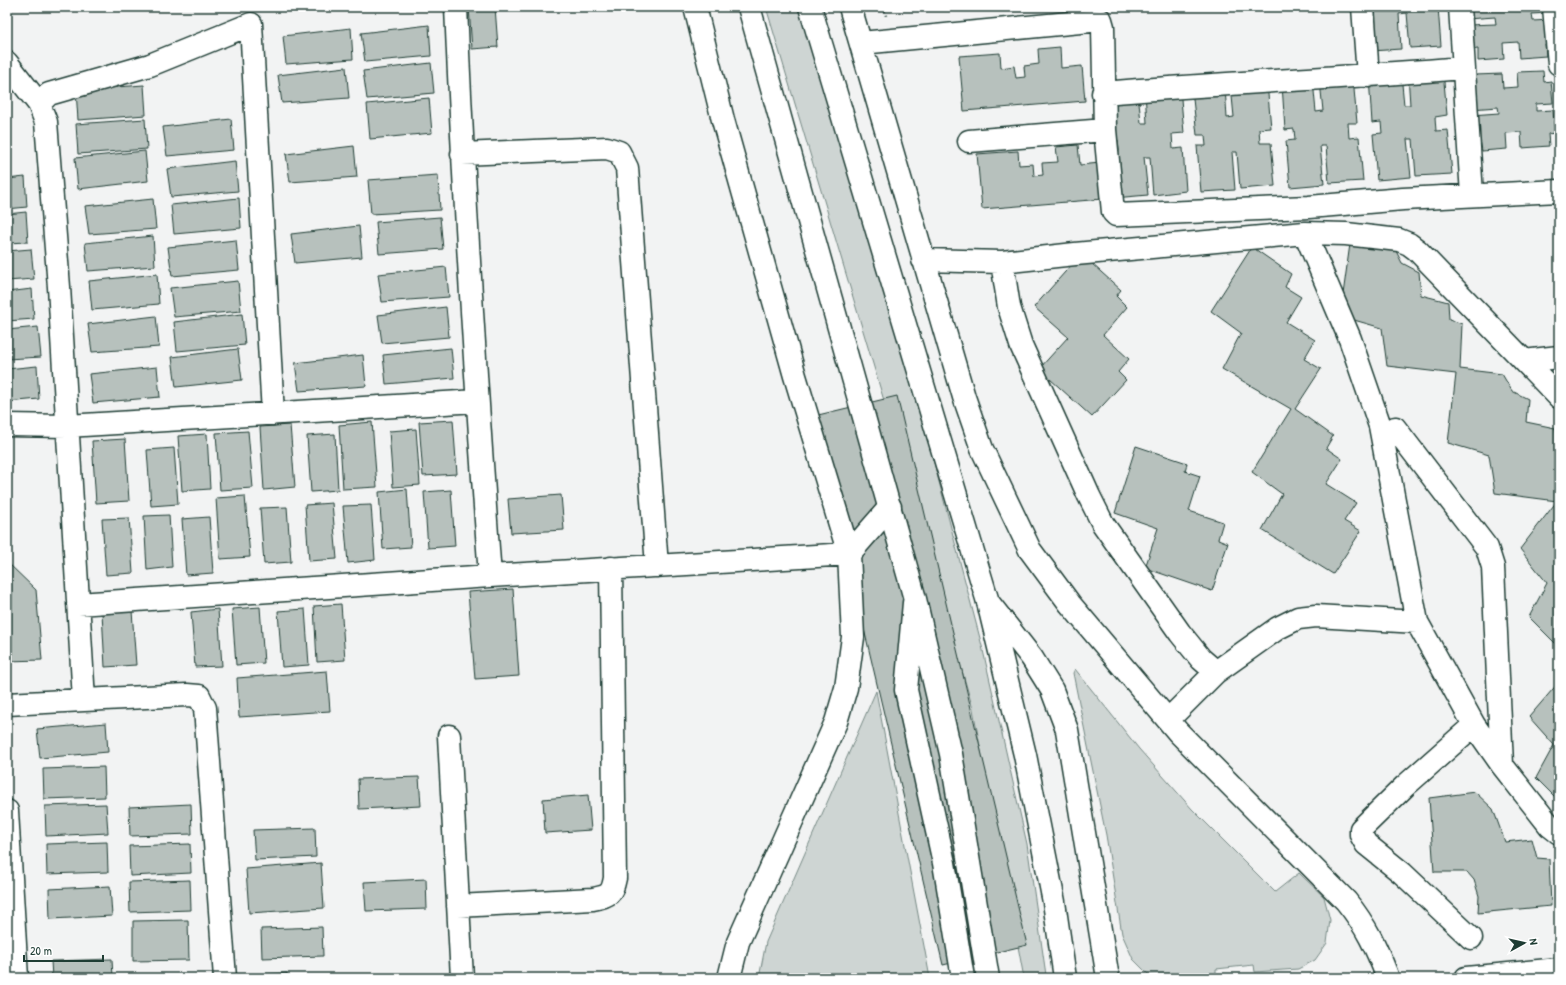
<svg xmlns="http://www.w3.org/2000/svg" width="1566" height="985" viewBox="0 0 1566 985" font-family="'Patrick Hand',sans-serif">
<style>
.green{fill:#ced5d3;stroke:#768984}
.building{fill:#b7c1bd;stroke:#1f3d34}
.lines{fill:none;stroke-linecap:round;stroke-linejoin:round}
.minor-casing{stroke:#1f3d34;stroke-width:25}
.major-casing{stroke:#1f3d34;stroke-width:25}
.path{stroke:#1f3d34;stroke-width:2.5;stroke-dasharray:1 3;stroke-linecap:butt}
.minor{stroke:#fff;stroke-width:22}
.major{stroke:#fff;stroke-width:22}
</style>
<rect width="100%" height="100%" fill="#f2f3f3"/>
<filter id="ink" filterUnits="userSpaceOnUse"><feTurbulence type="fractalNoise" baseFrequency=".025" numOctaves="2"/><feDisplacementMap in="SourceGraphic" scale="8" xChannelSelector="R" yChannelSelector="G"/><feConvolveMatrix kernelMatrix="1 2 1 2 8 2 1 2 1" color-interpolation-filters="sRGB"/></filter>
<g filter="url(#ink)">
<path class="green" d="M766 7H798L927 436 982 646 1027 844 1046 975 1024 978 973 709 900 454Z
M1075 669 1139 749 1192 809 1275 892 1299 873 1324 897 1330 920 1327 943 1315 960 1298 969 1255 972 1254 965 1216 969V976L1157 978 1149 975 1133 959 1122 934 1106 835 1073 673Z
M876 691 930 978H759L766 942Z"/>
<path class="building" d="M469 7H495L498 47 472 49Z
M1367 7H1438L1441 46 1410 48 1407 13 1399 14 1401 49 1371 51Z
M1466 7H1549L1550 13 1532 14 1533 21 1550 20 1552 44H1545L1546 56 1519 58 1518 42 1503 43 1504 59 1478 61V49L1469 50 1468 25 1496 24 1495 17 1467 19Z
M429 25 431 56 365 62 361 33Z
M351 28 353 59 286 64 283 36Z
M1060 47 1061 68 1082 66 1085 101 964 111 959 56 1000 53 1001 68 1014 66 1016 78 1025 77 1024 66 1039 64 1038 49Z
M431 63 434 93 367 99 363 71Z
M346 67 349 98 282 103 278 75Z
M1443 71 1447 115 1435 117 1436 131 1448 130 1452 174 1416 176 1413 139H1407L1411 177 1377 180 1373 134 1382 133 1381 122 1372 123 1369 77 1401 74 1404 105H1410L1408 74Z
M1543 71 1544 82 1551 81 1553 103 1536 104V111L1553 110 1555 133 1548 134 1549 146 1522 148 1521 132 1506 133 1507 149 1482 151 1480 139 1473 140 1471 115 1499 113 1498 107 1470 109 1475 75 1502 74 1503 88 1518 87 1517 72Z
M1353 78 1357 123H1348L1349 138 1359 137 1363 181 1329 183 1326 146H1320L1324 184 1290 187 1286 141 1295 140 1294 129 1285 130 1282 84 1313 81 1316 112 1323 111 1320 81Z
M1267 83 1271 128 1259 129 1260 143H1271L1275 186 1240 189 1237 152H1232L1235 190 1201 192 1197 146H1206L1205 135H1197L1192 90 1225 87 1227 118 1234 117 1231 86Z
M144 85 146 115 78 120 76 90Z
M1180 88 1184 133 1172 134 1173 149 1183 148 1186 191 1153 195 1150 157H1144L1148 195 1114 198 1110 152 1119 151 1118 140 1109 141 1106 95 1138 92 1141 123H1147L1145 92Z
M429 98 432 133 370 139 367 104Z
M145 119 147 149 78 154 76 124Z
M231 119 234 150 167 156 163 127Z
M1078 145 1080 165 1100 163 1103 199 982 209 977 154 1018 151 1019 165 1033 164 1034 176 1043 175 1042 163 1058 162 1056 147Z
M354 146 357 177 290 182 286 154Z
M145 151 148 181 78 189 75 158Z
M235 161 238 191 171 197 167 169Z
M438 175 440 210 371 214 368 180Z
M25 177 27 207 7 209V179Z
M239 198 241 228 174 234 171 205Z
M153 199 156 229 89 234 85 206Z
M26 212 28 242 7 243V214Z
M440 217 443 249 379 254 376 222Z
M359 226 362 257 295 263 291 234Z
M153 236 155 266 88 271 85 243Z
M236 240 239 270 172 276 168 247Z
M1350 244 1394 247 1402 263 1419 272 1421 295 1448 302 1449 319 1462 324 1460 369 1502 374 1512 391 1528 399 1526 422 1555 428 1559 444V647L1529 617 1547 583 1520 549 1557 501 1495 493 1489 455 1448 443 1456 374 1387 366 1382 328 1340 316Z
M1252 247 1291 274 1285 287 1301 297 1286 322 1315 340 1304 359 1321 369 1295 409 1333 436 1326 448 1342 459 1326 484 1356 503 1344 521 1361 531 1333 574 1262 530 1282 494 1252 472 1291 409 1222 369 1241 333 1211 311Z
M31 249 34 279 7 281V251Z
M1081 254 1121 290 1116 296 1127 307 1103 335 1129 359 1118 372 1126 380 1092 417 1039 369 1068 337 1034 307Z
M446 267 449 297 382 302 378 274Z
M157 274 159 304 92 310 89 281Z
M238 281 241 311 174 317 170 288Z
M32 289 34 319 7 321V292Z
M446 307 449 337 382 343 378 315Z
M242 314 245 345 177 351 174 322Z
M156 316 159 347 92 352 88 324Z
M38 327 41 357 7 359V330Z
M451 348 454 378 386 384 383 355Z
M238 349 242 380 176 387 172 357Z
M363 355 366 386 299 391 295 363Z
M37 366 39 399 7 402V369Z
M157 367 160 397 93 403 89 374Z
M897 396 1027 945 943 965 814 416Z
M453 420 457 474 423 476 419 422Z
M372 422 377 487 343 489 339 425Z
M290 425 295 487 264 490 260 427Z
M416 429 420 485 393 487 389 431Z
M248 431 253 488 220 490 216 433Z
M207 434 210 489 182 491 178 436Z
M335 434 338 490 311 492 307 436Z
M125 439 129 501 96 503 92 441Z
M1136 446 1187 463 1185 471 1200 476 1189 511 1223 522 1218 539 1228 543 1212 591 1145 568 1158 528 1115 513Z
M174 448 178 504 151 506 147 450Z
M407 489 411 547 383 549 379 492Z
M451 490 455 546 428 548 424 492Z
M561 495 564 530 511 533 508 499Z
M245 496 250 557 220 559 216 498Z
M332 503 337 559 309 561 305 505Z
M371 505 375 560 348 563 343 506Z
M287 507 291 562 264 564 260 508Z
M169 515 172 567 147 570 144 516Z
M209 517 213 573 186 575 182 519Z
M129 518 133 573 106 575 102 519Z
M7 562 36 590 42 660 7 661Z
M513 589 519 676 475 679 468 592Z
M341 604 345 660 317 662 314 606Z
M260 607 264 663 236 665 232 609Z
M218 609 222 666 195 667 191 612Z
M305 609 309 665 282 667 278 611Z
M132 611 136 665 105 667 102 613Z
M327 671 330 711 239 717 237 678Z
M1559 682V801L1536 778 1554 745 1529 717Z
M106 723 108 752 40 758 37 729Z
M104 767 105 797 44 799 43 769Z
M419 777 421 806 359 809 358 779Z
M1475 792 1493 809 1505 842 1532 839 1537 858 1549 859 1551 906 1478 913 1479 896 1474 880 1467 872H1434L1429 798Z
M588 795 591 830 545 833 543 799Z
M106 804 108 833 46 836 45 806Z
M191 804 192 834 130 836 129 807Z
M315 828 316 857 255 860 253 830Z
M107 842 108 872 47 874 46 844Z
M190 844 191 873 130 876 129 846Z
M321 863 324 908 249 913 246 869Z
M426 879 427 909 366 911 364 882Z
M190 880 191 910 130 912 129 882Z
M110 886 112 916 50 919 49 889Z
M188 920 189 960 133 961V921Z
M322 927 323 956 262 958 261 929Z
M112 959 113 978H52L51 961Z
M287 973V978H252V975Z"/>
<g class="lines">
<defs>
<path id="minor" d="M456 7C464 197 476 386 490 576
M695 7 723 120 795 376 849 554 853 637 846 688 836 722 738 942 729 978
M850 7 964 397 982 449 1030 550 1070 604 1178 732 1346 901C1367 927 1376 947 1388 978
M1363 7 1368 76
M1460 7 1472 195
M1554 7 1559 64
M861 43 1101 20 1103 27 1105 130 1113 212 1116 215 1309 207 1403 199 1559 191
M7 63 39 104
M1103 93C1223 83 1343 78 1463 68
M969 141 1105 130
M462 154 607 148 619 152 627 168 657 566
M1305 233 1350 339 1380 426 1417 622 1474 725 1502 765 1550 826 1559 833
M923 260 1002 262 1075 254 1305 233 1346 234 1399 240 1409 244 1417 250 1559 397
M1002 262 1009 307 1021 345 1089 496 1103 524 1180 633 1201 659 1216 672
M1524 361 1559 357
M7 425 67 426 477 401
M1395 428 1487 548 1493 567 1502 765
M988 602 1032 658 1052 690 1067 730 1108 978
M914 603 906 690 944 863 963 978
M78 604 490 576 849 554 890 507
M84 700 187 695 199 696 205 708 225 978
M7 704 84 700 59 287 46 122 39 104 49 94 150 65 251 24 273 414
M1168 720 1216 672 1278 628 1298 618 1316 616 1417 622
M449 736 462 978
M7 811 17 978
M458 906 593 899C609 896 612 894 615 878L611 568
M1471 938 1402 873 1366 844 1361 835V829L1405 786 1474 725
M1466 978 1559 969"/>
<path id="major" d="M749 7 915 599 951 754 988 978
M810 7 988 602 1025 755 1054 902 1065 978"/>
</defs>
<use href="#minor" class="minor-casing"/>
<use href="#major" class="major-casing"/>
<path class="path" d="M884 7 886 16"/>
<use href="#minor" class="minor"/>
<use href="#major" class="major"/>
</g>
</g>
<rect width="1566" height="985" fill="none" stroke="#fff" stroke-width="24"/>
<rect x="12" y="12" width="1542" height="961" fill="none" stroke="#1f3d34" stroke-width="1.5" filter="url(#ink)"/>
<g transform="translate(1524 943) rotate(82)" stroke="#ffffff" stroke-width="3" paint-order="stroke">
<path d="M0-3L7 15L0 10L-7 15Z" fill="#1f3d34"/>
<text y="-6" font-size="11" font-weight="bold" text-anchor="middle" fill="#1f3d34">N</text>
</g>
<path d="M24 955v6h79v-6" fill="none" stroke="#1f3d34" stroke-width="2"/>
<text x="30" y="955" font-size="12" fill="#1f3d34" stroke="#ffffff" stroke-width="3" paint-order="stroke">20 m</text>
</svg>
